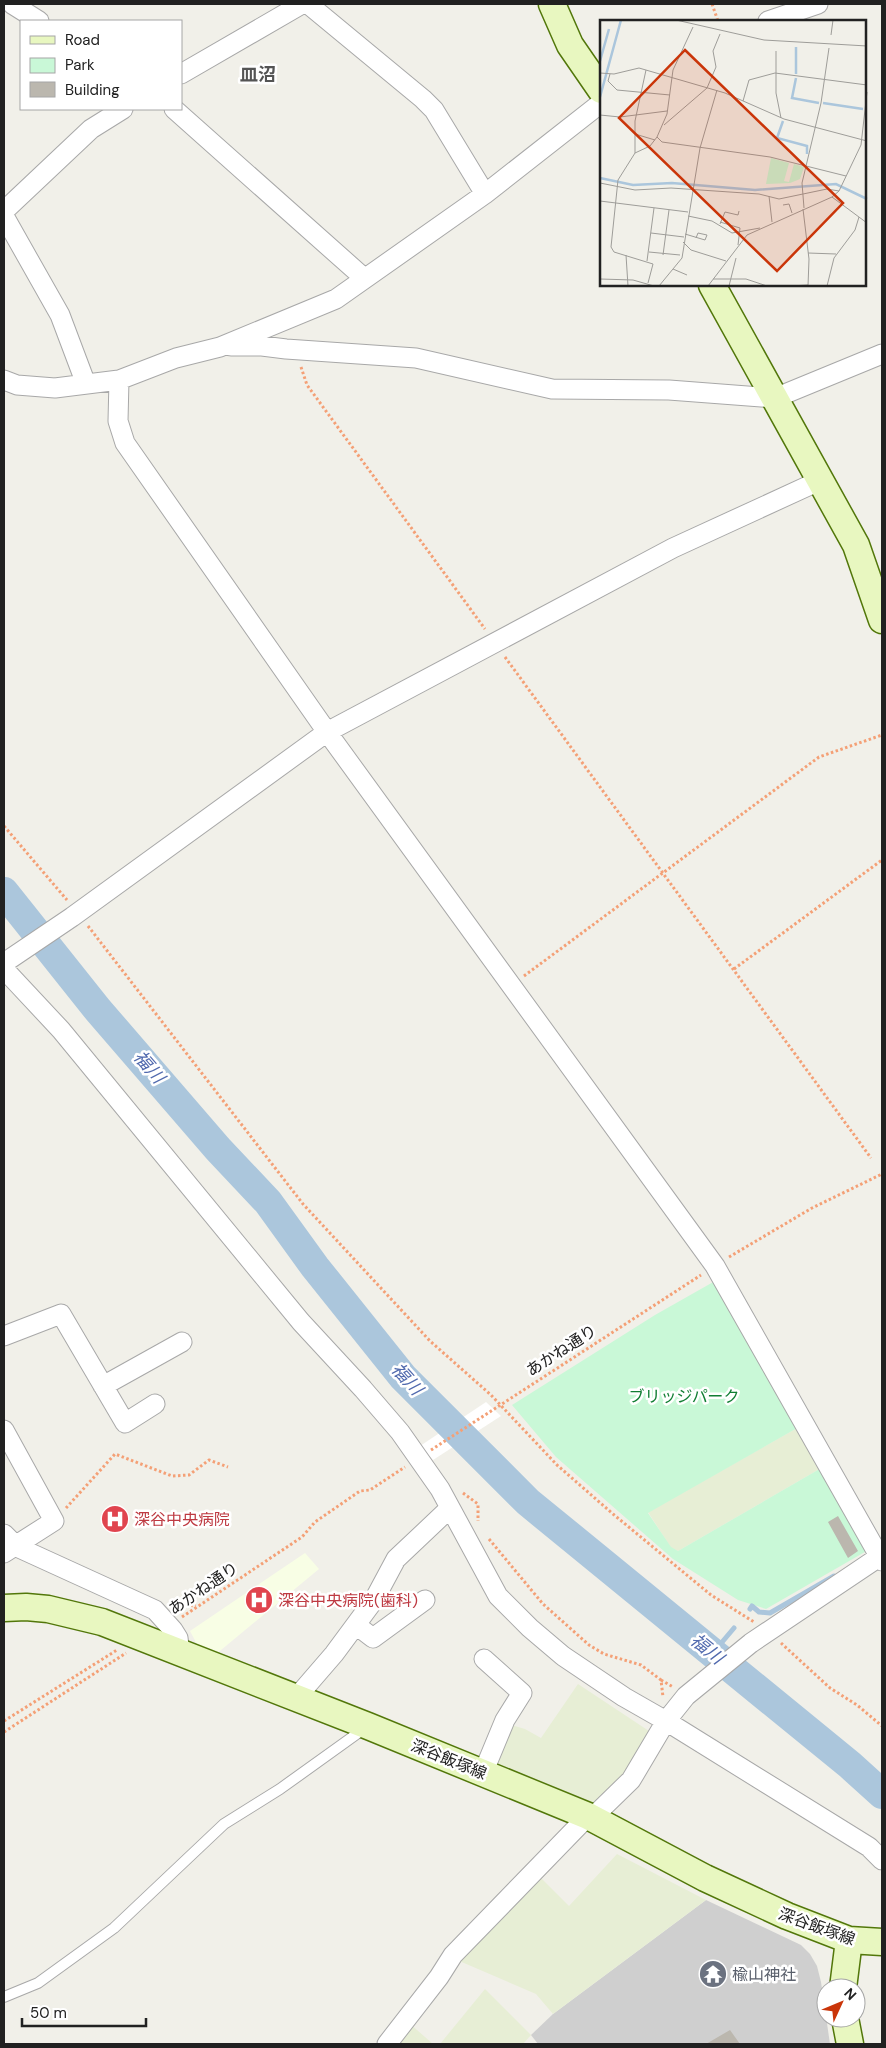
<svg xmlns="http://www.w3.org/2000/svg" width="886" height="2048" viewBox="0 0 886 2048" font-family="'DM Sans','Noto Sans JP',sans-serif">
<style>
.education{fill:#f8fee5}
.religious{fill:#cfcfcf}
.farmland{fill:#e7eed5}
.park{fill:#c9f8d7}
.pier{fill:#fff}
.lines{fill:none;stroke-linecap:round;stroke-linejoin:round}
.stream{stroke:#abc6dc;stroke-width:5}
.river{stroke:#abc6dc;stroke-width:30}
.building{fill:#bbb7ae}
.lane-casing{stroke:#a8a8a8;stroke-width:12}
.street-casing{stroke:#a8a8a8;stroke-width:21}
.secondary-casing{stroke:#52770a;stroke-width:29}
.path{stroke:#f4a076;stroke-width:3;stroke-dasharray:2.5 2.5;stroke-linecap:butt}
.lane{stroke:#fff;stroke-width:10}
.street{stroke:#fff;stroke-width:19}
.secondary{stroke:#e8f7c0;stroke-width:26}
.labels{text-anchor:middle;stroke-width:5;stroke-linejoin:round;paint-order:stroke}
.street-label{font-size:16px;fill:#212121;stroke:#fff}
.park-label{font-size:16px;fill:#117e33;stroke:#fff}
.health-label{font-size:16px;fill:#be3a42;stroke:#fff;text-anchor:start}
.worship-label{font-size:16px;fill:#5b616d;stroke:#fff;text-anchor:start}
.neighbourhood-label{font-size:18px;font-weight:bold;fill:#545454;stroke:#fff}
.water-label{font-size:18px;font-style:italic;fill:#516aae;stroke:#fff}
.inset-river{fill:none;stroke:#abc6dc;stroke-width:2.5}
.inset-road{fill:none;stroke:#9e9d99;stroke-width:1}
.view{fill:#ca3509;fill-opacity:0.15;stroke:#ca3509;stroke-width:2.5}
.inset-edge{fill:none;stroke:#212121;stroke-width:2.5}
</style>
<rect width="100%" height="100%" fill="#f1f0e9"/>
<path class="education" d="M305 1553 319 1569 215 1655 200 1650 190 1631Z"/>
<path class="religious" d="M706 1900 801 1945 810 1954 817 1966 821 1982 830 2044H538L531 2035 553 2014Z"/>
<path class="farmland" d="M799 1427 823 1467 678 1551 671 1548 648 1512Z
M578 1684 652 1733 625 1777 591 1806 491 1765 508 1724 525 1729 541 1738Z
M617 1854 706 1900 553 2014 536 1994 457 1960 537 1874 569 1906Z
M485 1989 531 2035 523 2044H440Z
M409 2023 433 2044H394Z"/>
<path class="park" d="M715 1281 799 1427 648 1513 671 1547 678 1551 823 1467 870 1549 766 1609 738 1600 673 1559 556 1457 512 1405 655 1315Z"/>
<path class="pier" d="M486 1402 501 1416 433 1460 420 1446Z"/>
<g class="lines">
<path class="stream" d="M750 1609 752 1606 759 1612 770 1613 834 1576
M712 1654 734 1628"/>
<path class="river" d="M4 892 98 1010 218 1149 268 1202 315 1267 403 1377 528 1502 850 1765 882 1794"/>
</g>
<path class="building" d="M838 1516 858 1551 848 1558 828 1522Z
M730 2030 740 2044H706Z"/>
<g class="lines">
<defs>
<path id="lane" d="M4 1997 38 1983 114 1928 224 1824 280 1789 365 1728"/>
<path id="street" d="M12 4 39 21
M308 4 423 99 434 110 485 194
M768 21 818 4
M181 74 302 4
M174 109 364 278
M4 211 91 129 123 109
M4 216 60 315 86 384
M231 346H262L286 349 416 358 552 389 669 390 775 398 882 354
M4 380 17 385 55 388 119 380 176 358 220 347 336 299 485 194 601 103
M119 380 118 421 125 443 327 732 715 1266 882 1561
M4 963 72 917 327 732 673 548 821 480
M4 969 61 1030 301 1322 363 1389 400 1432 440 1489 498 1596 530 1628 563 1656 624 1697 666 1721 869 1847 882 1860
M4 1336 61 1314 125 1423 155 1404
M103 1386 182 1342
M4 1430 54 1521 4 1553
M4 1534 17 1547 155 1610 173 1630 178 1638 180 1653
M356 1625 373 1638 425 1600
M296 1698 334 1654 374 1600 396 1559 450 1508
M483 1773 505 1720 522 1693 484 1659
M592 1818 631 1780 666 1721 686 1696 751 1643 882 1555
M387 2044 439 1977 453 1955 588 1816"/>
<path id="secondary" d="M552 4 570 45 601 90
M712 285 856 545 882 620
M4 1608 26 1607 48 1609 102 1622 368 1726 588 1816 705 1878 787 1916 849 1940 882 1942
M843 1988 849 1940
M845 2018 850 2044"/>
</defs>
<use href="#lane" class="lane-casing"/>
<use href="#street" class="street-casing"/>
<use href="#secondary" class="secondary-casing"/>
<path class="path" d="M712 4 718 21
M301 367 307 385 485 629
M505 657 871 1158
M4 826 67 900
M88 926 303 1204 430 1341 491 1395 557 1465 613 1514 711 1595 754 1622
M734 969 882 860
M524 976 819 757 882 735
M729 1257 812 1208 882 1174
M431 1450 701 1275
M463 1493 478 1504V1521
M66 1508 115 1454 172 1476 189 1475 209 1460 228 1467
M489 1539 543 1604 589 1645 604 1654 641 1665 661 1680 663 1697
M177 1611 187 1605 196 1606
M182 1617 302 1537 315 1522 360 1491 370 1490 405 1467
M781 1643 830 1688 857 1705 882 1726
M661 1680 673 1687
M4 1721 117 1650
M4 1732 126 1653"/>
<use href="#lane" class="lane"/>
<use href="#street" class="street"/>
<use href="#secondary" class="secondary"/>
</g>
<defs>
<symbol id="hospital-disc" viewBox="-11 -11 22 22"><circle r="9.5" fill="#e0444e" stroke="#fff"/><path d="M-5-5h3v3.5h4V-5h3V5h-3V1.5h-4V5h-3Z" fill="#fff"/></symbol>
<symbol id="temple-disc" viewBox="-11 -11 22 22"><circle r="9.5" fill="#6b7280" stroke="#fff"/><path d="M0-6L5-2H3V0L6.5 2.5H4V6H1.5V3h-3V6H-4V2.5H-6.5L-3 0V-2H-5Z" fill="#fff"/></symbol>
</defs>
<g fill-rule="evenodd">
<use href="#hospital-disc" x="99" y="1503" width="32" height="32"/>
<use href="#hospital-disc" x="243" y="1584" width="32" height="32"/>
<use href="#temple-disc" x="697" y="1958" width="32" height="32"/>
</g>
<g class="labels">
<g class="street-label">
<text transform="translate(561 1350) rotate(-33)" y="6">あかね通り</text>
<text transform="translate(203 1588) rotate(-34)" y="6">あかね通り</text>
<text transform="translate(449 1759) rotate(22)" y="6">深谷飯塚線</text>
<text transform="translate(817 1926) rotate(20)" y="6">深谷飯塚線</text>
</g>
<g class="park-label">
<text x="684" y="1402">ブリッジパーク</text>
</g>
<g class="health-label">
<text x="134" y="1525">深谷中央病院</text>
<text x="278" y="1606">深谷中央病院(歯科)</text>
</g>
<g class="worship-label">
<text x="732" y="1980">楡山神社</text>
</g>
<g class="neighbourhood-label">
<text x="258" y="81">皿沼</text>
</g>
<g class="water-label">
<text transform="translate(149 1067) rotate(49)" y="6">福川</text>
<text transform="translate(407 1379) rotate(48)" y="6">福川</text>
<text transform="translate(707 1649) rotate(39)" y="6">福川</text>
</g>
</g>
<g transform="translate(600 20)">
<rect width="266" height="266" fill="#f1f0e9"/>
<path d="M171 138 189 143 184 161 189 162 194 144 204 147 200 159 190 163 166 164Z" fill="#c9f8d7"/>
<path class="inset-river" d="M196 27V54M0 41 9 9M196 58 192 78 219 83M0 77 21 0M223 83 263 89M183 101 177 118 207 126V134M0 158 33 165 72 163 155 170 236 164 267 179"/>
<path class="inset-road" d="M76 0 164 20 267 26M231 15 233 0M176 31V73L181 98M0 53 14 54 39 48 125 73 184 99 267 121M10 54 8 61 17 70 70 75M143 81 149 60 175 53 267 65M0 95 20 97 67 91M64 105 107 68 116 47 113 31 120 14M35 114 55 120M57 117 62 122 170 137 246 156M35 133V101L46 50M0 163 35 170 71 168 159 174 179 179 227 169 239 171M169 176 172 202M232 177 267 203M0 181 88 192M183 185 189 184 192 193M204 188 202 163 221 83 229 28M203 189 209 239 208 266M88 196 112 201 132 213 160 208M120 202 140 208 138 225M120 204 125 192 138 195 139 191M51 213 84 217M85 214 105 220 107 215 98 213 96 218M83 222 91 230 126 241M49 232 80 235M208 233 236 234M26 235 28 266M63 235 69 190M47 241 54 188M73 249 87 255M0 259 33 260 54 266M113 259H146L167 266M48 263 53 244 14 232 11 227 18 160 35 133 50 126 57 117 67 94 73 50 93 7M59 266 82 238 100 128 117 70M108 266 147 215 232 177 239 171 261 125 267 72M129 266 136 238M190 266 208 265M227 266 234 238 255 210 259 197"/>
<path class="view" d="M85 30 243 183 177 251 19 98Z"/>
<rect width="266" height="266" class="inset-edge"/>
</g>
<rect width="886" height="2048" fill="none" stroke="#212121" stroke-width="10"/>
<rect x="20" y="20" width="162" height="90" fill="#ffffff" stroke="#a6a6a6"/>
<rect x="30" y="36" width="25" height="8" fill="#e8f7c0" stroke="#a6a6a6"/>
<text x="65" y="45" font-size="15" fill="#212121">Road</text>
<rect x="30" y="58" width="25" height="15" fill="#c9f8d7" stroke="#a6a6a6"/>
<text x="65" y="70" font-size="15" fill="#212121">Park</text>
<rect x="30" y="82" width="25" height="15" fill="#bbb7ae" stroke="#a6a6a6"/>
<text x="65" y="95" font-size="15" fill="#212121">Building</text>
<g transform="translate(841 2003) rotate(46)"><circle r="24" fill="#ffffff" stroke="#a6a6a6"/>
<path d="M0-4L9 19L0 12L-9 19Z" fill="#ca3509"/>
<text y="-8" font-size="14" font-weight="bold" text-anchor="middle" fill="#212121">N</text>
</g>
<path d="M22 2018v8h124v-8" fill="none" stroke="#212121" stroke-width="2.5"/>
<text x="30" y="2018" font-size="15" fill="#212121" stroke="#ffffff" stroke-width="4" paint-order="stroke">50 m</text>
</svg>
